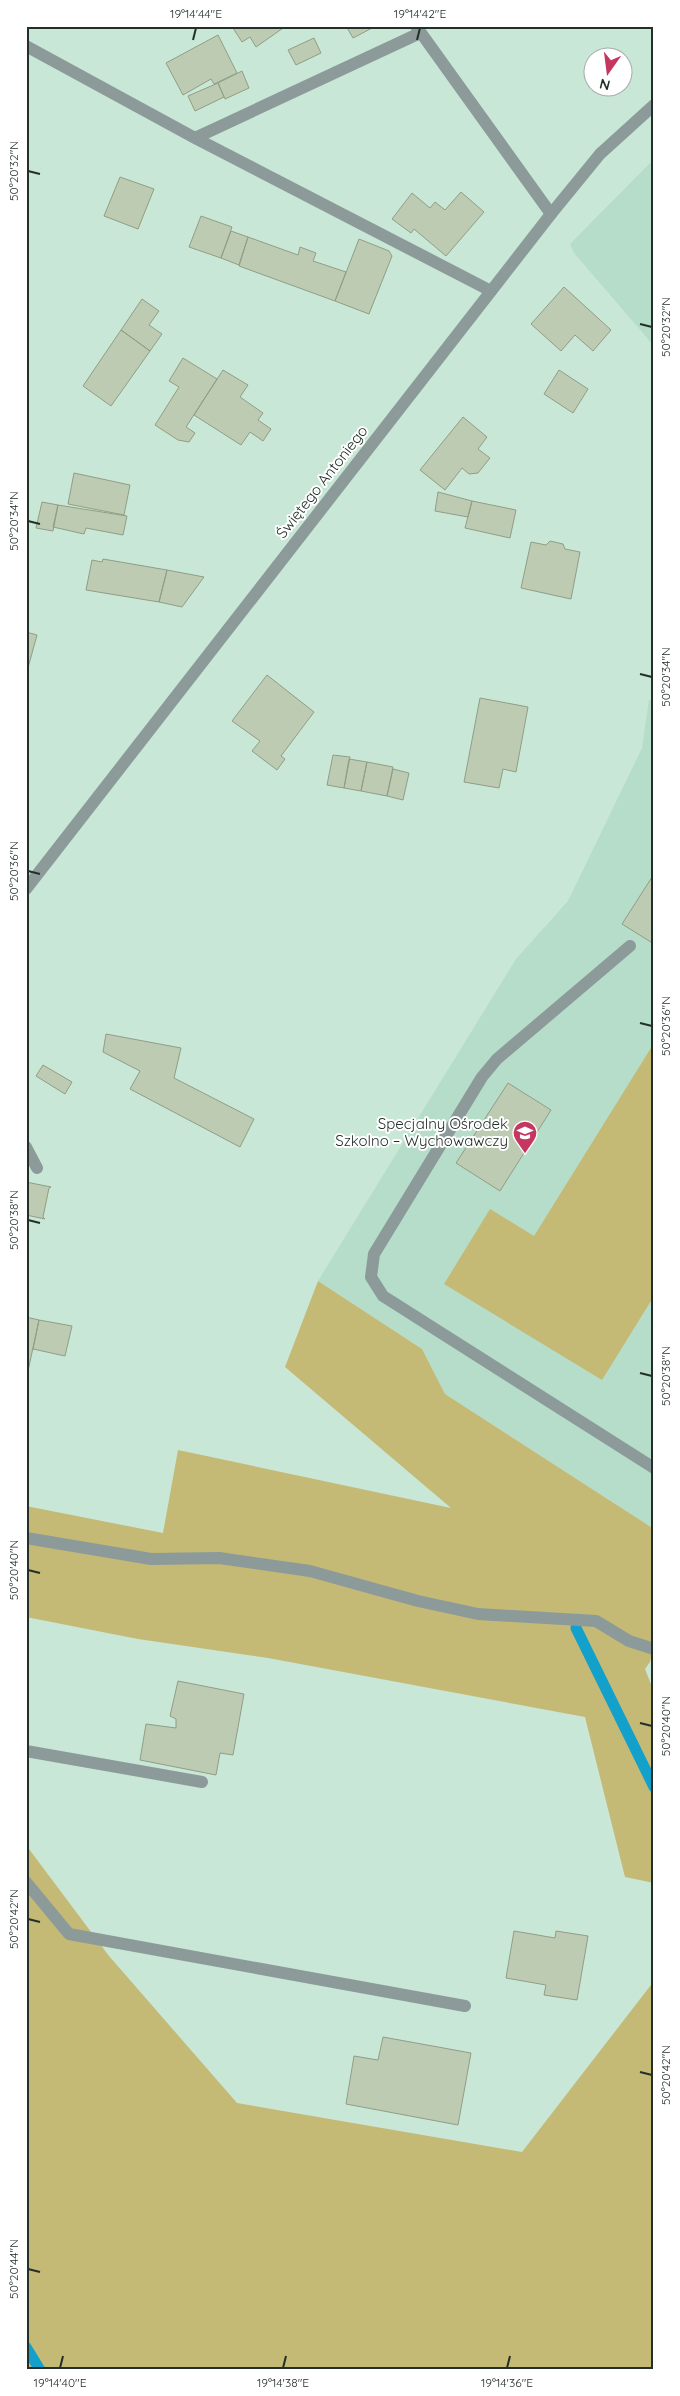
<svg xmlns="http://www.w3.org/2000/svg" width="680" height="2396" viewBox="0 0 680 2396" font-family="Quicksand,sans-serif">
<style>
.built{fill:#b6ddca}
.green{fill:#c4ba75}
.lines{fill:none;stroke-linecap:round;stroke-linejoin:round}
.stream{stroke:#13a0ca;stroke-width:11}
.building{fill:#bccbb1;stroke:#909e85}
.service{stroke:#8c9b9a;stroke-width:12}
.minor{stroke:#8c9b9a;stroke-width:12}
.tertiary{stroke:#8c9b9a;stroke-width:12}
.ticks{fill:none;stroke:#232f29;stroke-width:2}
.labels{text-anchor:middle;stroke-width:4;stroke-linejoin:round;paint-order:stroke}
.street-label{font-size:15px;fill:#232f29;stroke:#fff}
.poi-label{font-size:15px;fill:#232f29;stroke:#fff;text-anchor:end}
.neatline{fill:none;stroke:#232f29;stroke-width:2}
.ticks-label{font-size:12px;text-anchor:middle;fill:#232f29}
</style>
<rect width="100%" height="100%" fill="#c8e7d7"/>
<path class="built" d="M654 159V346L574 253 570 244Z
M649 700 654 701V1529L445 1394 422 1349 318 1281 516 959 568 901 642 748Z"/>
<path class="green" d="M654 1043V1296L602 1380 444 1284 490 1209 534 1236Z
M318 1281 422 1349 445 1394 654 1529V1647L650 1662 645 1669 654 1692V1883L625 1877 585 1717 268 1658 138 1639 26 1617V1506L163 1533 178 1450 451 1508 285 1367Z
M26 1845 109 1956 237 2103 522 2152 654 1981V2370H26Z"/>
<g class="lines">
<path class="stream" d="M576 1628 654 1787
M26 2347 40 2370"/>
</g>
<path class="building" d="M236 26H286L256 47 250 37 242 42 233 28Z
M346 26H376L353 38Z
M218 35 237 73 214 84 211 79 183 95 166 63Z
M314 38 321 53 296 65 288 50Z
M242 71 249 88 225 99 218 83Z
M218 83 224 97 195 111 188 96Z
M120 177 154 189 138 229 104 216Z
M461 192 484 212 446 256 414 229 411 233 392 219 412 193 430 208 435 202 445 210Z
M201 216 232 227 221 258 189 247Z
M231 231 248 237 239 265 221 258Z
M248 237 298 255 300 247 316 253 313 261 346 272 335 301 239 266Z
M359 239 389 251 392 256 369 314 335 301Z
M564 287 611 330 593 351 575 335 561 351 531 324Z
M142 299 159 311 149 325 162 334 150 351 121 330Z
M121 330 150 351 111 406 83 386Z
M183 358 217 379 186 427 195 433 189 442 178 440 155 425 179 387 169 381Z
M223 370 248 385 240 397 263 413 258 420 271 429 263 441 250 432 241 445 194 415Z
M559 370 588 389 573 413 544 394Z
M463 417 487 437 478 449 490 458 478 473 469 474 462 468 445 490 420 470Z
M74 473 130 485 124 515 68 504Z
M438 492 472 501 468 517 435 511Z
M472 501 516 510 510 538 465 528Z
M42 502 58 505 53 531 36 528Z
M58 505 127 516 123 535 86 528 84 534 53 527Z
M550 541 563 544 565 549 580 552 571 599 521 588 531 542 546 545Z
M103 559 167 570 159 602 86 590 92 560 102 562Z
M167 570 204 577 182 607 159 602Z
M26 632 37 635 26 675Z
M267 675 314 712 281 756 285 759 277 770 252 751 260 741 232 721Z
M480 698 528 707 516 772 503 769 499 788 464 782Z
M333 755 350 757 344 788 327 785Z
M349 759 367 762 361 791 344 788Z
M367 762 393 767 387 796 361 791Z
M393 769 409 773 403 800 387 796Z
M654 874V944L622 924Z
M106 1034 181 1048 174 1078 254 1119 240 1147 130 1089 140 1071 103 1052Z
M43 1065 72 1082 65 1094 36 1076Z
M508 1083 551 1110 500 1191 456 1163Z
M26 1182 51 1187 49 1188 43 1217 45 1219 26 1215Z
M26 1317 39 1320 28 1371H26Z
M39 1320 72 1326 65 1356 33 1349Z
M178 1681 244 1694 233 1755 220 1753 216 1775 140 1760 146 1724 176 1728V1719L170 1716Z
M514 1931 555 1938 556 1931 588 1936 577 2000 544 1995 546 1985 506 1978Z
M383 2037 471 2053 458 2125 346 2104 354 2056 378 2060Z"/>
<g class="lines">
<path class="service" d="M26 46 195 138 491 291
M195 138 420 33
M26 1147 37 1168
M26 1538 151 1559 219 1558 310 1571 418 1601 478 1614 596 1621 629 1641 654 1649
M26 1751 202 1782
M26 1882 69 1934 465 2006"/>
<path class="minor" d="M416 26 551 214
M630 946 497 1059 482 1077 374 1254 371 1277 383 1296 654 1468"/>
<path class="tertiary" d="M26 889 551 214 600 154 654 105"/>
</g>
<path class="ticks" d="M193 40 196 28M417 40 420 28M28 171 40 174M640 324 652 327M28 521 40 524M640 674 652 677M28 871 40 874M640 1023 652 1026M28 1220 40 1223M640 1373 652 1376M28 1570 40 1573M640 1723 652 1726M28 1919 40 1922M640 2072 652 2075M28 2269 40 2272M60 2368 63 2356M283 2368 286 2356M507 2368 510 2356"/>
<defs>
<symbol id="school-pin" viewBox="-11 -11 22 30"><path d="M0 17L-7.5 6A9.5 9.5 0 1 1 7.5 6Z" fill="#c53761" stroke="#fff"/><path d="M0-5L7-2L0 1L-7-2ZM-4 1L0 2.5L4 1V4Q0 6-4 4Z" fill="#fff"/></symbol>
</defs>
<g fill-rule="evenodd">
<use href="#school-pin" x="511" y="1119" width="28" height="38"/>
</g>
<g class="labels">
<g class="street-label">
<text transform="translate(322 482) rotate(-52)" y="5">Świętego Antoniego</text>
</g>
<g class="poi-label">
<text x="508" y="1129">Specjalny Ośrodek<tspan x="508" dy="17">Szkolno – Wychowawczy</tspan></text>
</g>
</g>
<rect width="680" height="2396" fill="none" stroke="#ffffff" stroke-width="55"/>
<g transform="translate(608 72) rotate(194)"><circle r="24" fill="#ffffff" stroke="#a7aca9"/>
<path d="M0-4L9 19L0 12L-9 19Z" fill="#c53761"/>
<text y="-8" font-size="14" font-weight="bold" text-anchor="middle" fill="#232f29">N</text>
</g>
<rect x="28" y="28" width="624" height="2340" class="neatline"/>
<g class="ticks-label">
<text x="196" y="18">19°14'44"E</text>
<text x="420" y="18">19°14'42"E</text>
<text transform="translate(14 171) rotate(-90)" y="4">50°20'32"N</text>
<text transform="translate(666 327) rotate(-90)" y="4">50°20'32"N</text>
<text transform="translate(14 521) rotate(-90)" y="4">50°20'34"N</text>
<text transform="translate(666 677) rotate(-90)" y="4">50°20'34"N</text>
<text transform="translate(14 871) rotate(-90)" y="4">50°20'36"N</text>
<text transform="translate(666 1026) rotate(-90)" y="4">50°20'36"N</text>
<text transform="translate(14 1220) rotate(-90)" y="4">50°20'38"N</text>
<text transform="translate(666 1376) rotate(-90)" y="4">50°20'38"N</text>
<text transform="translate(14 1570) rotate(-90)" y="4">50°20'40"N</text>
<text transform="translate(666 1726) rotate(-90)" y="4">50°20'40"N</text>
<text transform="translate(14 1919) rotate(-90)" y="4">50°20'42"N</text>
<text transform="translate(666 2075) rotate(-90)" y="4">50°20'42"N</text>
<text transform="translate(14 2269) rotate(-90)" y="4">50°20'44"N</text>
<text x="60" y="2387">19°14'40"E</text>
<text x="283" y="2387">19°14'38"E</text>
<text x="507" y="2387">19°14'36"E</text>
</g>
</svg>
